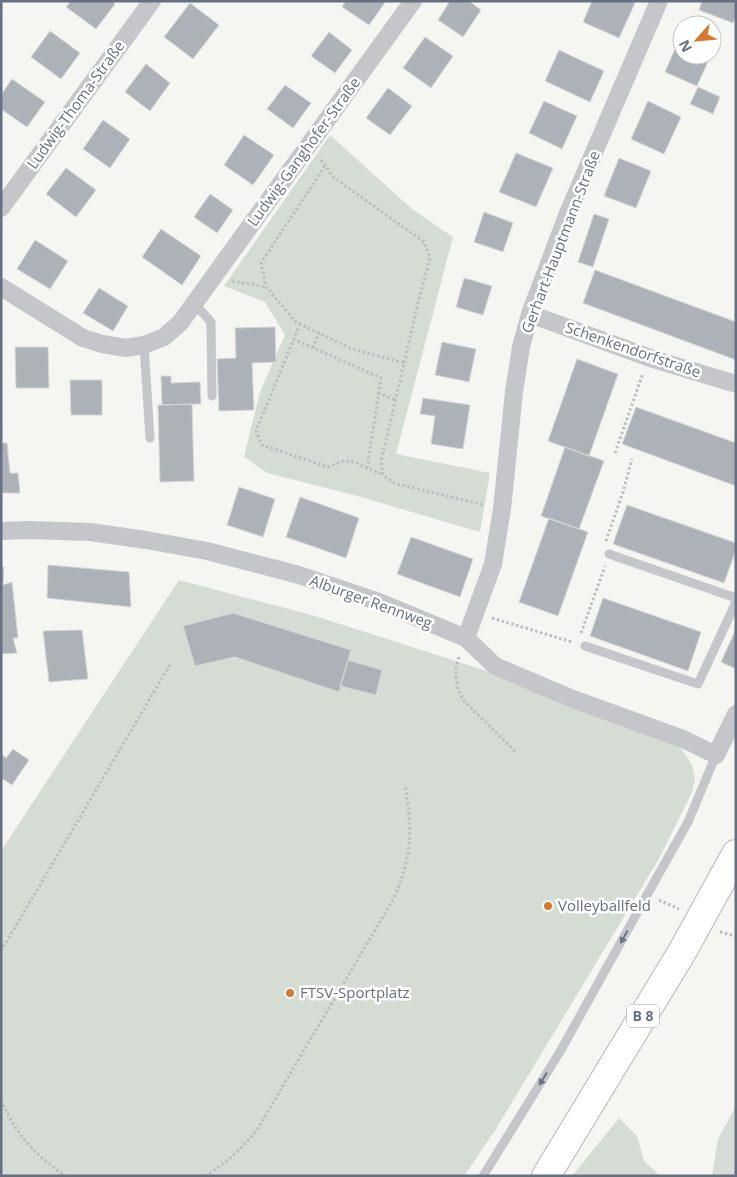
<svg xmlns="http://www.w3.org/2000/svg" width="737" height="1177" viewBox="0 0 737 1177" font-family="'Open Sans',sans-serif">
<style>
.green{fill:#d5dcd3}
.building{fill:#adb2b8;stroke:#d6d7d5}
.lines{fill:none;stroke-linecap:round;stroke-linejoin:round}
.primary-casing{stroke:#b4b7bb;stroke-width:30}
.path{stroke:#bdbec1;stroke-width:3;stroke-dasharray:2.5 2.5;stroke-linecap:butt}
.service{stroke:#c4c6ca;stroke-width:9}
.minor{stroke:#c4c6ca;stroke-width:18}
.primary{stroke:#fff;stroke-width:28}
.oneway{fill:#6b7485}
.poi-dot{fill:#d9772e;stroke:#fff;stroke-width:2}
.labels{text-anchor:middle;stroke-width:5;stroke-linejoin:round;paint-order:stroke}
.shield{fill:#fff;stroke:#949ba7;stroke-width:1}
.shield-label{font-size:14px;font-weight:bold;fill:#667081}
.street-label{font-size:15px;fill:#667081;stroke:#fff}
.poi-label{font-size:15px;fill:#667081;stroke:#fff;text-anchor:start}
</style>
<rect width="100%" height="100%" fill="#f5f5f2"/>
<path class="green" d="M330 135 412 209 453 237 396 454 490 473 480 532 354 495 267 473 244 457 260 392 285 335 265 302 224 286Z
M179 580 315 616 490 672 676 744 684 752 692 765 695 779 692 792 660 857 496 1129 464 1176H1V851Z
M736 1106V1176H712L718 1139Z
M619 1118 637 1136 644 1161 660 1176H572Z"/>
<path class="building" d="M71 1H112L115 4 96 29 66 7Z
M346 1H386L369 25 342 7Z
M450 1H469L481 10 463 37 438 20Z
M592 1H632L635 3 619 38 583 22Z
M702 1H736V16L733 23 699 10Z
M190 3 219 25 193 59 164 37Z
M50 31 80 53 61 79 31 57Z
M329 32 352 50 335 73 311 56Z
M681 35 682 55H711L697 86 665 72Z
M425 37 453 56 431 88 403 68Z
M559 50 604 71 590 102 545 81Z
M146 64 170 83 150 111 125 92Z
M12 79 45 102 27 127 1 109V95Z
M285 85 311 103 293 128 267 109Z
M698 87 720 97 713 114 690 104Z
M388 88 412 106 390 135 366 118Z
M544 101 577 116 562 149 529 133Z
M648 101 681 117 664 154 631 139Z
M103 120 130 139 110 168 83 149Z
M244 135 274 155 253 185 224 165Z
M516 153 553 168 536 207 499 192Z
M619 158 651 171 636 208 604 196Z
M66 168 96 190 76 217 46 194Z
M210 194 233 210 217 233 194 217Z
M484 212 513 223 503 252 474 242Z
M594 214 609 219 593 267 578 262Z
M161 229 201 256 182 285 142 257Z
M35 240 68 261 50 289 17 269Z
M595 270 736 322V360L583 303Z
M464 278 492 286 483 315 456 307Z
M99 288 128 306 113 331 83 313Z
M275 327 276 362 252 363 254 410 219 411 217 359 236 358 235 328Z
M442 342 476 349 469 382 435 375Z
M15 347H48L49 388H16Z
M577 359 618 374 589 456 548 441Z
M161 376H171V383L200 382 201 404 162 405Z
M70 380H102V415H71Z
M423 398 470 405 463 449 431 444 435 416 420 414Z
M192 404 194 481 160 482 158 405Z
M636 407 736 443V486L622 444Z
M1 443H7L10 473H18L20 493H1Z
M565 447 604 461 579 529 541 516Z
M239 487 275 499 263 537 227 525Z
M300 497 359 518 346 558 286 537Z
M627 505 736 543V550L724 583 613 544Z
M549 518 588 532 558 616 519 602Z
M411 537 473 559 460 597 397 574Z
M48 565 129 572 131 607 47 598Z
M1 567H4L3 585 12 582 18 638H13L17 653 1 654Z
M603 598 701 632 688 671 590 636Z
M233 613 351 650 339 692 235 657 195 666 183 626Z
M736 629V669L721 662Z
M82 630 88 679 49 682 43 631Z
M348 660 382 670 376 695 340 686Z
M13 749 29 760 12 785 3 779 1 782V754L6 758Z"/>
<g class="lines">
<defs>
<path id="primary" d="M546 1176 682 952 736 854"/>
</defs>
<use href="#primary" class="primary-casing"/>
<path class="path" d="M321 160 333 177 424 242 430 258 418 303 381 462 383 475 394 483 484 505
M325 166 261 263 266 287 296 322 352 349 404 363
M232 281 266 287
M300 324 256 431 262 445 327 467 343 461 354 462 383 475
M293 339 381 378 367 468
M313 348 319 333
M378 393 396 400
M615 453 643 373
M606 541 623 492 632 459
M492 618 572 642
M581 633 605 566
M459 657C453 672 456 686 463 700L517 753
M659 900 679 909
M720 932 736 936
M1 951 171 663
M1 1100C15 1133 36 1157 66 1176
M205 1176C226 1164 242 1148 257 1130L394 898C412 856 413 831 405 786"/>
<path class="service" d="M194 303 211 322 212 396
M144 345 150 438
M609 554 736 598
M585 646 698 684 736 602
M483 1176 561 1050 647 895 688 822 716 755"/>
<path class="minor" d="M1 208 152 1
M1 287 83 338 102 344 126 348 144 345 164 337 180 323 413 1
M530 314 653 359 736 384
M1 531 30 530 90 532 146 540 207 551 299 575 379 602 466 638 495 666 573 699 683 739 716 755 736 714
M466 638 493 564 502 509 514 392 521 347 530 314 568 213 659 1"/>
<use href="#primary" class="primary"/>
</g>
<defs><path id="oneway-solid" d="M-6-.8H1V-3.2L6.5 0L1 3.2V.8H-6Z" transform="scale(1.25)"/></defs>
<g class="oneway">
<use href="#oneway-solid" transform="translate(624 937) rotate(119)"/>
<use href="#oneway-solid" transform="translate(543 1079) rotate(122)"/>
</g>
<g class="poi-dot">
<circle cx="548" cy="906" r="5"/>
<circle cx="290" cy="993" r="5"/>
</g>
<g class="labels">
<rect class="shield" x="627" y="1004.5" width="32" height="23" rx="4"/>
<g class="shield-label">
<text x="643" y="1021">B 8</text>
</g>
<g class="street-label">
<text transform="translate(76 105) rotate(-54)" y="5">Ludwig-Thoma-Straße</text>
<text transform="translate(304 152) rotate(-54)" y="5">Ludwig-Ganghofer-Straße</text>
<text transform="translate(561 242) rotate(-69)" y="5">Gerhart-Hauptmann-Straße</text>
<text transform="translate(633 350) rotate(19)" y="5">Schenkendorfstraße</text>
<text transform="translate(371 602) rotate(20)" y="5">Alburger Rennweg</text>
</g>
<g class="poi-label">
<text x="558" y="911">Volleyballfeld</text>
<text x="300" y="998">FTSV-Sportplatz</text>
</g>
</g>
<rect width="737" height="1177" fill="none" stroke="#667081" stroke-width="5"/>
<g transform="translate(697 40) rotate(243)"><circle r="24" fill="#ffffff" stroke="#c2c6cd"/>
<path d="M0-4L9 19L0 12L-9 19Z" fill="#d9772e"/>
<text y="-8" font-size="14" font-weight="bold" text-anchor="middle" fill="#667081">N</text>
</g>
</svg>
